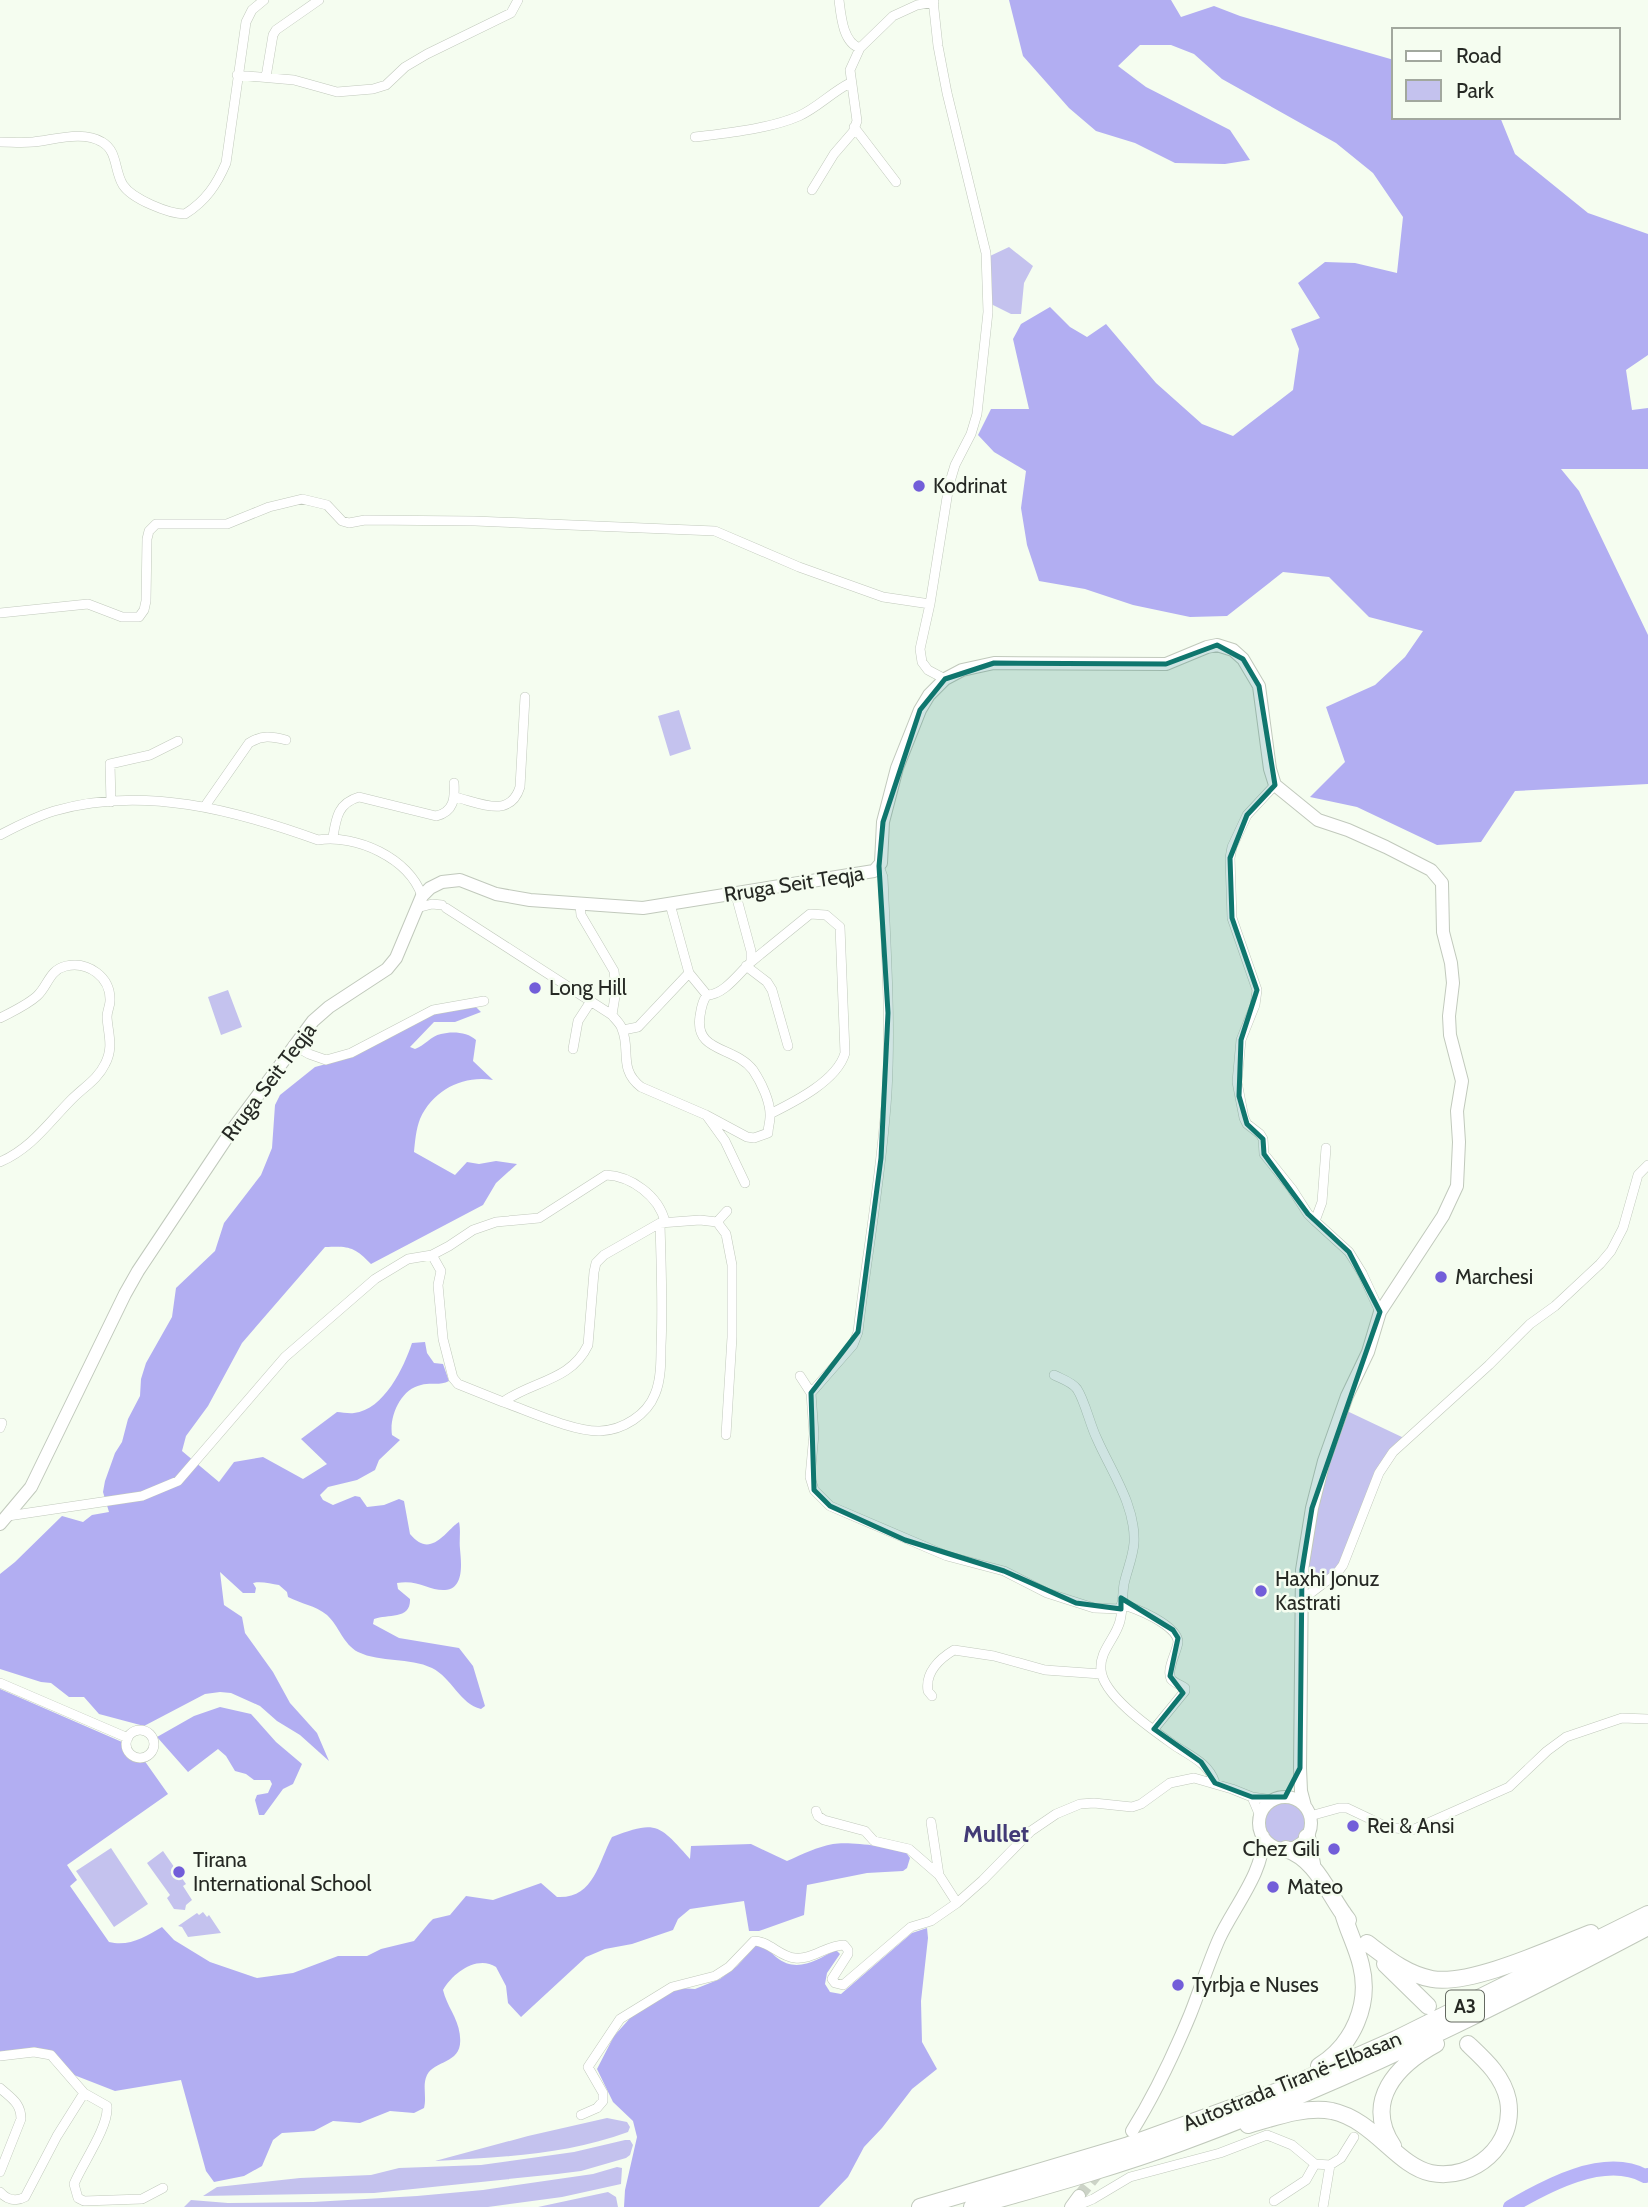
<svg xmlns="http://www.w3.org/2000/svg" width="1648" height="2207" viewBox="0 0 1648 2207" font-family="Cabin,sans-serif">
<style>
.green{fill:#c4c2ee}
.forest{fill:#b2aef2}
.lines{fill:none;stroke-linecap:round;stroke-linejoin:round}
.river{stroke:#b7b3f7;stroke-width:14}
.secondary-tunnel{stroke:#ccd3c7;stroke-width:12;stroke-dasharray:12 6;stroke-linecap:butt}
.minor-casing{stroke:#c1c9bc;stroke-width:10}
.secondary-casing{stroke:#c1c9bc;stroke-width:14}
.motorway-casing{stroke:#c1c9bc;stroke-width:18}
.minor{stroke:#fff;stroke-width:9}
.secondary{stroke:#fff;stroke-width:12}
.motorway{stroke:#fff;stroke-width:16}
.marked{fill:#0f766e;fill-opacity:0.2;stroke:#0f766e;stroke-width:5;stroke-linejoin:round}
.poi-dot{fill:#725ed9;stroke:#f5fdf0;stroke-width:2.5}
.labels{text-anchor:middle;stroke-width:5;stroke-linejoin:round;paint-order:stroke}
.shield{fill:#f5fdf0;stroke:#646961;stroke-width:2}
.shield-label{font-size:19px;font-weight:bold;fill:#262924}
.poi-label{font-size:21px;fill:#262924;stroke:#f5fdf0;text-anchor:start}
.street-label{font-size:21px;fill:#262924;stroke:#f5fdf0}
.quarter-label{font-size:24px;font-weight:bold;fill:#413a76;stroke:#f5fdf0}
</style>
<rect width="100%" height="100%" fill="#f5fdf0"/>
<path class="green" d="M1009 247 1033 266 1024 283 1021 314H1011L991 304 990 256Z
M679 710 691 749 670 756 658 716Z
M228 990 242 1027 221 1035 208 997Z
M1347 1411 1404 1438 1391 1450 1341 1560 1335 1570 1312 1587 1307 1578 1310 1549 1325 1469Z
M1264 1823a21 21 0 1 1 42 0a21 21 0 1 1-42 0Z
M111 1848 148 1904 114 1927 76 1871Z
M163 1851 186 1884 183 1886 192 1900 186 1905 185 1910 174 1909 167 1898 170 1895 147 1863Z
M203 1912 207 1917 209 1915 221 1933 188 1937 182 1927 178 1926 197 1913 199 1915Z
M607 2118 627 2122 630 2127 628 2132C566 2155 500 2157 435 2161L528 2136Z
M625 2140H630L633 2145 630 2155 626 2158 581 2171 557 2174 374 2193 203 2196 217 2187 300 2178 371 2175 399 2168 481 2165 574 2152Z
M617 2167 622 2168 621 2184 562 2197 488 2207H184L191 2200 228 2203 313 2202 417 2196 483 2190 593 2174Z
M608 2192 616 2197 618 2207H538Z"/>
<path class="forest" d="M1009 0H1171L1181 17 1214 6 1240 16 1394 60V117H1500L1515 154 1588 213 1648 234V355L1626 370 1632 410 1648 408V469H1561L1579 491 1648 635V784L1515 791 1481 842 1437 845 1357 807 1310 797 1345 762 1326 707 1375 685 1405 657 1423 631 1369 617 1329 577 1283 572 1227 616 1190 617 1133 605 1085 589 1039 581 1027 545 1021 508 1026 471 994 452 978 435 991 409H1029L1013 339 1021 324 1050 307 1070 327 1087 337 1106 324 1156 383 1202 424 1233 436 1293 390 1299 349 1291 329 1320 318 1298 283 1325 262 1355 263 1397 273 1403 217 1373 173 1336 143 1222 79 1194 54 1171 45H1140L1118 66 1146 87 1230 130 1250 160 1225 164 1175 163 1135 143 1096 131 1069 108 1023 56Z
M475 1006 481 1012 455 1022H434L410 1047 415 1049C424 1046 431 1036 441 1034 452 1031 468 1032 476 1040L473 1061 493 1080C463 1075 433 1090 420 1119 416 1129 415 1142 414 1152L455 1175 467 1162 479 1164 496 1161 517 1164 496 1183 483 1205 371 1264C354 1246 348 1246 325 1247L242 1343 208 1406 186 1436 182 1451 219 1482 234 1462 263 1457 303 1479 327 1464 301 1439 337 1412C342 1412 349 1414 354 1413 384 1410 404 1367 412 1343L425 1342 427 1353 434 1363 443 1364 449 1381C440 1386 431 1382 421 1385 401 1389 389 1416 392 1435L400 1440 379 1460 375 1470 357 1480 328 1487 320 1495 323 1500 333 1505 355 1496 360 1497 367 1507 384 1505 399 1499 404 1501 410 1534C431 1560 446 1530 459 1522 461 1531 459 1540 460 1549 461 1561 465 1589 445 1590 430 1591 418 1579 397 1583L398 1589 410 1599C411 1620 388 1614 374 1619L373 1624 399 1638 459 1648 473 1666 485 1706 481 1709C460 1704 452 1678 432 1668 409 1657 381 1663 358 1652 343 1644 339 1626 327 1615 315 1605 301 1604 288 1597L287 1592 279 1585C271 1584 261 1581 253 1583L256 1588 255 1593H243L220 1572 224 1605 242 1617 245 1633 273 1672 290 1703 317 1733 329 1761 300 1735 277 1721 260 1706 231 1693 220 1692 205 1694 144 1726 99 1714 84 1697H69L51 1683 41 1682 0 1669V1574L15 1562 62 1516 83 1522 92 1515 109 1512 103 1492 105 1481 115 1453 122 1442 128 1419 140 1396 141 1379 146 1363 172 1317 176 1288 215 1251 224 1223 261 1175 272 1148 275 1105 280 1095 315 1067 341 1060 434 1013Z
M0 1689 122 1742C124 1756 131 1760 144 1760L168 1794 67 1865 77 1880 70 1886 109 1942C129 1947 145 1937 162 1927L174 1940 210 1962 257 1978 293 1973 338 1956H367L381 1949 414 1941 429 1923 433 1919 450 1915 466 1896 493 1900 541 1883 557 1897C594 1899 598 1863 612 1837 656 1820 659 1824 690 1859L691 1846 751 1844 787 1861C803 1854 817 1847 833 1844 849 1841 889 1847 905 1851L910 1858 907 1868 903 1871 867 1873 807 1885 804 1915 759 1931H749L744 1901 690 1909 678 1919 673 1930 632 1944 605 1949 586 1957 521 2017 508 2003 506 1986 496 1967C477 1955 453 1973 443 1990 447 2007 459 2019 460 2037 463 2064 435 2060 427 2075 422 2085 427 2097 424 2108L414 2113 390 2111 360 2123 333 2121 314 2131 282 2133 273 2140 262 2166 244 2176 214 2182 206 2171 181 2080 115 2091 74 2075 44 2054H0Z
M220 1707 251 1714 276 1742 302 1764 293 1784 283 1789 264 1815H259L255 1800 257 1795 268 1793 272 1784 270 1780H254L246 1774 235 1771 226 1756 218 1749 188 1772 157 1737 194 1716Z
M927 1928 928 1938 921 2001 922 2042 937 2069 912 2089 882 2128 864 2147 848 2177 819 2207H624L625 2190 637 2137 633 2121 613 2102 597 2069 614 2036 632 2016 679 1988 695 1989 720 1979 737 1966 758 1943C766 1947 769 1951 776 1957 797 1974 816 1960 836 1950L840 1954 827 1973 825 1984 830 1992 841 1994 912 1933Z"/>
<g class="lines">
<path class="river" d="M1510 2207C1546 2186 1604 2154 1645 2176L1648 2175"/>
<path class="secondary-tunnel" d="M1079 2196 1101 2169"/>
<defs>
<path id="minor" d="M839 0C841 16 843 43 860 48L893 16 917 5 934 2
M933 0 938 46 947 93 986 253 988 312 977 414 971 434 955 465 949 485 930 604 920 649 922 662 928 670 945 679
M237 75 294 80 337 92 373 89 386 85 405 67 427 54 511 13 518 0
M266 77 273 35 276 30 319 0
M854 127 896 182
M695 137C727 133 769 129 799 116 817 108 832 92 850 83
M0 142C11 142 22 143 33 142 54 140 83 130 102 142 118 151 114 171 123 185 132 199 169 214 185 214 206 201 217 184 226 163L246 22 252 10 264 0
M812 190 834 154 853 132 857 121 850 70 860 48
M0 613 88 604 122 617H139L144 610 146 601 147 539 149 531 156 524H227L269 507 302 499 327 505 342 521 349 523 365 520 475 521 715 531 799 567 883 597 930 604
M1275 785 1247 815 1232 847 1230 858 1232 918 1257 990 1255 1005 1241 1040 1237 1082 1244 1118 1247 1124 1260 1134 1263 1139 1264 1154 1292 1189 1308 1214 1315 1221
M455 797C480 803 510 819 520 787L525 697
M111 802 110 764 150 755 178 741
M205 806 249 743C262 735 271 736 286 740
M0 835C17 826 35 817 54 811 142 785 235 810 318 840 356 834 409 858 422 896
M333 837C336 818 338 803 359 797L436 816C454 812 455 798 454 783
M580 905 581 915 614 971 616 990 612 1015
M417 908 432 904 442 905
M446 908 612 1015C615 1019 621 1024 622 1029 631 1050 618 1069 641 1087L706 1115 747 1137 754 1138 768 1133C768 1127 770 1123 770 1117 771 1102 761 1082 753 1070 735 1046 694 1053 700 1016 701 1009 702 1001 707 995L689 973
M751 962 810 914 826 915 840 927 845 1053C837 1081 794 1102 770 1114
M746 966 767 982 772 990 788 1046
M707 995C724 995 739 973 751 962V951L737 899
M0 1018C12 1012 27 1005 37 996 48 986 49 970 66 966 88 961 111 977 110 1001 110 1006 107 1011 107 1017 108 1034 114 1047 105 1064 98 1079 84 1087 72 1099 49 1122 32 1148 0 1162
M623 1030 638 1027 689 973 670 904
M293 1045 309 1054 326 1060 351 1053 433 1010 484 1001
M573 1049 578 1021 591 1001
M707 1116 725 1141 745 1183
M1326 1148 1322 1202 1315 1221 1349 1252 1362 1273 1380 1312
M717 1222 726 1234 732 1265V1337L726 1435
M660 1223C661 1264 663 1305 661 1346 661 1361 661 1380 655 1394 647 1415 623 1430 600 1431 574 1432 529 1411 503 1402 532 1381 571 1381 588 1345L594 1272 596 1263 604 1255 660 1223 700 1220 717 1222 727 1211
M432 1255 441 1271 438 1285 443 1339 453 1378 458 1384 503 1402
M1054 1375C1062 1379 1072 1382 1077 1389 1085 1401 1090 1425 1097 1439 1111 1471 1136 1506 1134 1543 1133 1557 1127 1570 1124 1584 1122 1596 1123 1610 1120 1621 1116 1638 1099 1651 1101 1670 1103 1696 1153 1730 1174 1745 1190 1756 1209 1763 1215 1783
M800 1376 811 1393 814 1434 810 1477 814 1490 830 1506 947 1556 1004 1571 1047 1593 1094 1608 1121 1609
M811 1393 853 1345 858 1332C867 1252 882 1173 887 1092 891 1021 886 949 883 877L879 866
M0 1428 2 1423
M8 1516 142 1496 178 1481 285 1357 375 1279 408 1259 432 1255 449 1246 473 1230 496 1222 539 1218 606 1175C631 1176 659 1196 665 1222
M1303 1599 1337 1573 1343 1565 1379 1473 1393 1452 1489 1365 1530 1324 1555 1306 1600 1264 1611 1251 1623 1228 1638 1175 1648 1165
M1121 1605C1134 1606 1178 1626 1178 1642 1177 1652 1166 1669 1171 1679 1174 1683 1181 1685 1185 1688V1691L1154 1729
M0 1683 128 1738
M932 1696 928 1691C925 1673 939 1659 954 1650L994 1656 1045 1670 1101 1674
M126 1744a14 14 0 1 1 28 0a14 14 0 1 1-28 0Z
M1252 1797 1260 1816
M816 1811 818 1816 824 1820 865 1831 874 1841 909 1849 939 1875
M1310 1816 1339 1808H1347L1387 1827 1412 1830 1509 1787 1547 1751 1566 1737 1622 1718 1648 1719
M931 1822 939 1875 957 1903
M0 2056 34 2052 51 2055 84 2093 107 2106C109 2127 82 2164 74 2184L78 2198 84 2201 142 2199 163 2188
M0 2088C11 2098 21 2103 21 2119L0 2172
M581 2115 597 2108 603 2101V2093L588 2067 620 2019 672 1987 715 1976 729 1967 754 1941C769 1941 780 1957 795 1958 812 1960 827 1945 844 1945L848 1950V1954L832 1979 835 1983 843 1985 911 1927 931 1921 957 1903 983 1880 1031 1831 1056 1814 1080 1804 1094 1803 1132 1807 1141 1804 1170 1783 1194 1778 1232 1789 1252 1797 1274 1800
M0 2192C7 2200 16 2202 25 2197L57 2136 84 2093
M1274 2201 1306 2180 1315 2164
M1074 2207 1093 2199 1130 2177 1220 2153 1267 2135 1292 2145 1315 2164 1330 2165 1341 2158 1354 2137
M1323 2207 1330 2165"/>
<path id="secondary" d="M0 1524 31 1487 125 1294 138 1271 232 1130 313 1021 329 1007 387 969 396 958 422 896 430 888 442 882 460 880 496 894 530 900 643 908 874 871 881 863 883 822 897 768 920 710 929 695 945 679 962 670 994 663 1166 664 1207 647 1217 645 1233 650 1243 659 1259 686 1270 769 1275 785 1318 820 1348 830 1386 847 1431 870 1442 883 1443 932 1451 963 1453 983 1449 1016 1450 1035 1462 1081 1457 1111 1459 1142 1457 1186 1443 1216 1380 1312 1368 1352 1347 1396 1324 1461 1312 1508 1302 1570 1300 1768 1301 1791 1305 1806
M1259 1823a26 26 0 1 1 52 0a26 26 0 1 1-52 0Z
M1132 2131C1155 2094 1173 2056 1190 2015 1200 1990 1208 1964 1219 1939 1233 1908 1265 1871 1263 1836
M1071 2207 1079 2196"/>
<path id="motorway" d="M1307 1837 1312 1864
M1286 1849C1318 1860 1328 1895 1348 1920
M1367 1943C1387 1958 1406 1974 1432 1979 1470 1986 1552 1948 1591 1933
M1385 1964 1428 2006
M1319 2066C1353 2045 1371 2004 1361 1965 1357 1948 1348 1931 1343 1913
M1248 2125C1273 2118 1304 2106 1332 2111 1374 2120 1397 2166 1431 2173 1474 2181 1516 2145 1508 2100 1503 2076 1485 2060 1468 2044
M1393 2146C1363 2101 1397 2065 1436 2044
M920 2207 1126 2146 1283 2089 1396 2039 1648 1914
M972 2207C1042 2187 1112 2168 1180 2143 1341 2084 1497 2007 1648 1927"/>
</defs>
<use href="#minor" class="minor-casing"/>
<use href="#secondary" class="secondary-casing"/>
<use href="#motorway" class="motorway-casing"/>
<use href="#minor" class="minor"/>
<use href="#secondary" class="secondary"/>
<use href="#motorway" class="motorway"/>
</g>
<path class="marked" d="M1217 645 1243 659 1259 686 1275 785 1247 815 1230 858 1232 918 1257 990 1241 1040 1239 1096 1247 1124 1263 1139 1264 1154 1308 1214 1349 1252 1380 1312 1312 1508 1302 1570 1300 1768 1285 1797H1252L1215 1783 1201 1762 1154 1729 1183 1693 1170 1676 1178 1638 1173 1630 1121 1598V1609L1076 1603 1004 1571 905 1540 830 1506 814 1490 811 1393 858 1332 881 1158 888 1013 879 866 883 822 920 710 945 679 994 663 1166 664Z"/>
<g class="poi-dot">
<circle cx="919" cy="486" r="7"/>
<circle cx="535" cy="988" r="7"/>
<circle cx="1441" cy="1277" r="7"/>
<circle cx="1261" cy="1591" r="7"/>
<circle cx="1353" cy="1826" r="7"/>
<circle cx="1334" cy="1849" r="7"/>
<circle cx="179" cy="1872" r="7"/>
<circle cx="1273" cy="1887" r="7"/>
<circle cx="1178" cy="1985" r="7"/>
</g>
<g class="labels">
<rect class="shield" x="1446" y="1990.5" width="38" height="31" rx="5"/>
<g class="shield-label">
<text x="1465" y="2013">A3</text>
</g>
<g class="poi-label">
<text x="933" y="493">Kodrinat</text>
<text x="549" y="995">Long Hill</text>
<text x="1455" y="1284">Marchesi</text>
<text x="1275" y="1586">Haxhi Jonuz<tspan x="1275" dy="24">Kastrati</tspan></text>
<text x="1367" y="1833">Rei &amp; Ansi</text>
<text x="1320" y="1856" text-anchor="end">Chez Gili</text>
<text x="193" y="1867">Tirana<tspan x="193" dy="24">International School</tspan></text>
<text x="1287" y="1894">Mateo</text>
<text x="1192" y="1992">Tyrbja e Nuses</text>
</g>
<g class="street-label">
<text transform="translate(794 884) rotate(-9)" y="7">Rruga Seit Teqja</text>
<text transform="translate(269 1082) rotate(-53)" y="7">Rruga Seit Teqja</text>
<text transform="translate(1292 2081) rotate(-22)" y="7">Autostrada Tiranë-Elbasan</text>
</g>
<g class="quarter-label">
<text x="996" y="1842">Mullet</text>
</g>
</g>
<rect x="1392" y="28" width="228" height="91" fill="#f5fdf0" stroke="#a2a89e" stroke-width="2"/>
<rect x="1406" y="51" width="35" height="10" fill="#ffffff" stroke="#a2a89e" stroke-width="2"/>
<text x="1456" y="63" font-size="21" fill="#262924">Road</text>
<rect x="1406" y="80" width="35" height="21" fill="#c4c2ee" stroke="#a2a89e" stroke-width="2"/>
<text x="1456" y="98" font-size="21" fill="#262924">Park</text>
</svg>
